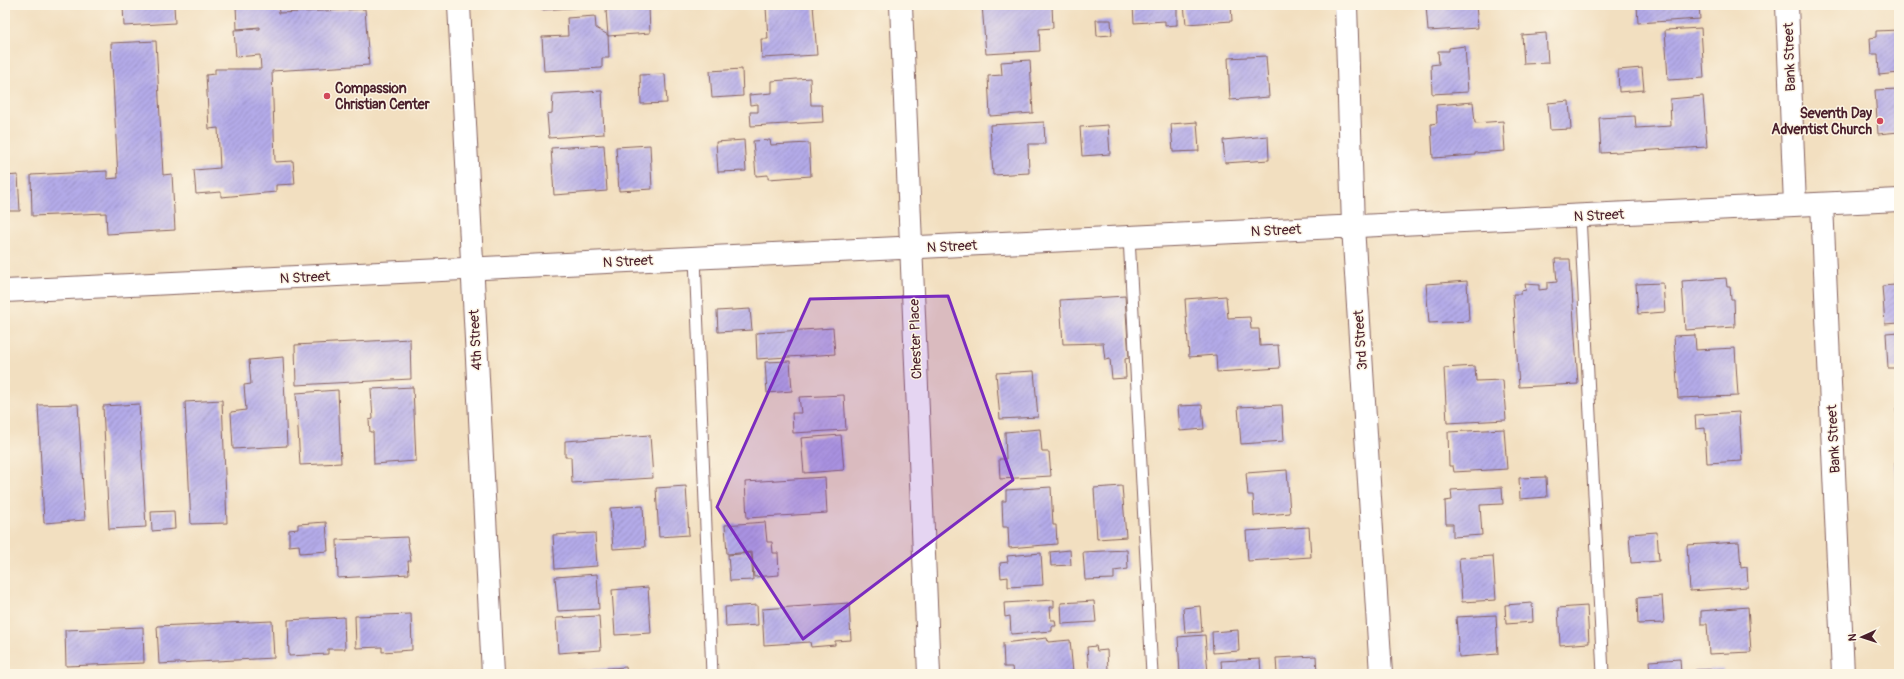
<svg xmlns="http://www.w3.org/2000/svg" width="1904" height="679" viewBox="0 0 1904 679" font-family="Pangolin,sans-serif">
<style>
.building{fill:url(#building-hatch)}
.lines{fill:none;stroke-linecap:round;stroke-linejoin:round}
.service-casing{stroke:#85625f;stroke-width:13}
.minor-casing{stroke:#85625f;stroke-width:24}
.tertiary-casing{stroke:#85625f;stroke-width:24}
.service{stroke:#fff;stroke-width:11}
.minor{stroke:#fff;stroke-width:22}
.tertiary{stroke:#fff;stroke-width:22}
.marked{fill:#7b2cbf;fill-opacity:0.2;stroke:#7b2cbf;stroke-width:3;stroke-linejoin:round}
.poi-dot{fill:#d1495b;stroke:#fcf5e5;stroke-width:1.5}
.labels{text-anchor:middle;stroke-width:3;stroke-linejoin:round;paint-order:stroke}
.street-label{font-size:14px;fill:#4a1f2b;stroke:#fcf5e5}
.poi-label{font-size:14px;font-weight:bold;fill:#4a1f2b;stroke:#fcf5e5;text-anchor:start}
</style>
<defs>
<pattern id="building-hatch" width="6" height="6" patternUnits="userSpaceOnUse"><rect width="6" height="6" fill="#b4abe9"/><path d="M-1 1l2-2M0 6l6-6M5 7l2-2" fill="none" stroke="#948bbd"/></pattern>
</defs>
<rect width="100%" height="100%" fill="#fcf5e5"/>
<filter id="ink" filterUnits="userSpaceOnUse"><feTurbulence type="fractalNoise" baseFrequency=".025" numOctaves="2"/><feDisplacementMap in="SourceGraphic" scale="8" xChannelSelector="R" yChannelSelector="G"/><feConvolveMatrix kernelMatrix="1 2 1 2 8 2 1 2 1" color-interpolation-filters="sRGB"/></filter>
<filter id="wash" filterUnits="userSpaceOnUse"><feTurbulence type="fractalNoise" baseFrequency=".012" numOctaves="4" result="noise"/><feDisplacementMap in="SourceGraphic" scale="16" xChannelSelector="R" yChannelSelector="G"/><feGaussianBlur stdDeviation="0.9" result="paint"/><feColorMatrix in="noise" values="0 0 0 0 0 0 0 0 0 0 0 0 0 0 0 0 0 1.4 0 .05"/><feComposite in="paint" operator="in"/></filter>
<g filter="url(#wash)">
<rect width="100%" height="100%" fill="#f2dfc0"/>
<g id="blocks">
<path class="building" d="M123 5H174L175 23 124 26Z
M236 5H278L279 13 365 9 369 65 272 71 275 162 293 161 295 184 276 185V192L221 197V192L196 194 194 170 220 168 218 128 209 129 206 75 215 74V69H261L260 55 236 57 234 30 260 29V27L237 29Z
M541 5H599V6L541 10Z
M813 5 817 55 762 58 761 39H768L766 7Z
M982 5H1052L1053 28 1039 29 1040 51 986 54Z
M1133 5H1177V25L1165 26V21L1134 23Z
M1184 5H1231L1232 21 1186 24Z
M1426 5H1476L1478 28 1428 31Z
M1637 5H1699L1700 19 1638 23Z
M649 7 650 33 608 36 606 10Z
M595 16 596 28 608 35 609 58H602V68L544 71 542 37 568 36 567 18Z
M1096 20H1111L1112 35 1097 36Z
M1701 28 1704 78 1668 80 1665 30Z
M1899 30V73L1879 75 1878 54H1871L1870 38 1876 37V31Z
M1546 33 1548 63 1524 64 1522 35Z
M156 41 163 175 172 174 175 230 107 234 106 213 32 216 31 175 107 171V179L118 178 111 43Z
M1465 46 1468 92 1432 94 1431 65 1439 64 1438 51H1449V48Z
M1266 56 1269 97 1230 100 1228 58Z
M1030 60 1033 113 990 116 988 76 1002 75 1001 62Z
M1642 68 1644 90 1619 92 1618 70Z
M742 69 743 96 712 98 710 71Z
M665 74 667 103 641 104 640 75Z
M810 78 811 105H822L823 122 751 126 750 112H758V104L750 105 749 95 772 93V81Z
M1899 89V132L1878 134 1875 90Z
M602 91 604 134 549 138 547 114 552 113 553 94Z
M1703 96 1707 147 1601 153 1599 118 1635 116 1636 128 1671 126 1670 99Z
M1569 101 1571 129 1550 130 1548 103Z
M1473 102 1475 123 1503 121 1505 151 1475 153V155L1433 158 1431 124 1437 123 1436 105Z
M1044 122 1045 144H1028L1029 173 993 175 990 125Z
M1197 122 1199 151 1173 152 1171 124Z
M1108 125 1110 154 1082 156 1080 127Z
M1268 136 1269 160 1225 163 1223 140Z
M744 140 746 171 718 172 716 142Z
M770 140 771 145 809 143 811 176 768 179V175L756 176 753 141Z
M604 145 607 191 554 195 551 148Z
M650 145 652 189 619 191 616 147Z
M18 175 20 211H5V176Z
M1555 259H1570L1578 384 1519 387 1513 294H1521V291L1526 290 1525 284 1539 285V290L1547 289V283L1557 282Z
M1894 270H1899V323L1885 324 1882 286 1895 285Z
M1726 278 1727 287H1730L1731 299H1734L1735 327 1685 330 1682 281Z
M1467 281 1469 321 1429 323 1426 284Z
M1663 283 1665 312 1638 314 1636 284Z
M1125 296 1129 358 1125 359 1126 378 1112 379 1110 359 1105 360 1103 343 1063 344 1060 300Z
M1226 296 1228 318 1250 317 1251 329H1259L1260 346 1278 345 1280 368 1217 372 1216 355 1189 357 1185 299Z
M750 309 752 330 718 332 717 311Z
M833 328 835 354 757 359 756 333Z
M1899 332V368H1888L1886 333Z
M1695 335 1696 350 1735 348 1738 396 1678 398 1674 336Z
M410 339 411 379 296 385 295 345Z
M283 357 287 446 233 449 231 412 246 410 244 385 251 384 249 360Z
M790 361 792 391 767 393 765 362Z
M1475 366 1476 381 1503 380 1506 420 1447 423 1444 368Z
M1034 371 1038 417 1000 419 996 373Z
M413 387 416 461 374 464 373 432H370L369 420 373 419 371 389Z
M338 390 341 463 300 465 296 393Z
M844 395 846 430 793 433 792 413H801L799 397Z
M222 400 227 523 191 524 185 402Z
M78 404 85 520 44 523 38 405Z
M139 404 146 527 109 529 103 406Z
M1202 405 1204 429 1180 431 1178 406Z
M1282 405 1284 441 1241 444 1238 407Z
M1896 408H1899V434H1898Z
M1739 412 1742 461 1707 463 1705 428 1696 429 1695 415Z
M1040 429 1042 452H1049L1051 476 1000 479 999 459H1006L1005 432Z
M1504 429 1507 469 1454 472 1453 466H1449L1448 432Z
M650 435 653 478 572 483 571 457H565V441Z
M841 435 844 470 804 473 801 438Z
M1895 463H1899V502H1898Z
M1287 470 1290 513 1254 516 1253 495H1248L1246 473Z
M825 477 827 513 747 518 745 482Z
M1546 477 1547 497 1520 499 1519 478Z
M686 486 689 535 659 537 656 488Z
M1122 486 1126 537 1097 539 1094 488Z
M1051 487 1053 525H1056L1057 544 1009 548 1008 527H1003L1002 501H1006V490Z
M1502 487 1503 504 1480 505 1482 535 1453 537V524H1446L1445 501 1452 500 1451 490Z
M643 506 645 547 613 549 610 508Z
M174 511 175 529 152 531 151 512Z
M326 522 328 551 300 553 299 545 289 546V530L298 529V524Z
M765 522 767 542H772L773 553H778L779 575 754 577 752 552 727 554 725 525Z
M1309 527 1311 557 1248 561 1246 531Z
M1657 532 1659 561 1631 563 1629 534Z
M595 533 597 566 555 569 553 535Z
M407 537 411 561H408L409 574 338 578 337 540Z
M1739 542 1741 568 1747 567 1748 587 1690 591 1687 545Z
M1070 550 1071 565 1051 566 1050 552Z
M1127 550 1128 569 1114 571V579L1085 580 1083 552Z
M751 553 753 580 730 581 728 555Z
M1041 553 1043 585 1008 587V577L1001 578 1000 563 1008 562 1007 556Z
M1493 556 1496 600 1462 602 1459 558Z
M597 574 599 609 558 611 555 577Z
M648 587 651 633 615 635 612 590Z
M1662 596 1664 623 1638 624 1637 598Z
M1054 600V607H1050L1051 620H1055L1056 626H1052V631L1011 634 1010 616 1005 617 1004 603Z
M1094 601 1096 622 1062 624 1061 603Z
M849 603 851 640 835 641V645L811 647 810 642 764 645 762 609Z
M1532 603 1533 622 1506 624 1505 605Z
M757 605 758 625 726 627 725 607Z
M1200 606 1202 632 1185 633 1183 608Z
M1587 606 1589 643 1560 645 1558 608Z
M1748 607 1751 652 1709 654 1707 624H1701V611Z
M411 614 412 650 382 652V647L356 648 355 616Z
M1496 615 1498 654 1459 657 1456 617Z
M599 616 601 650 558 653 556 618Z
M344 617 345 649H328V654L289 656 288 620Z
M272 621 274 658 159 664 157 626Z
M143 627 144 663 66 666 65 630Z
M1238 630 1239 651 1213 653 1212 632Z
M1205 635 1208 674H1180L1178 637Z
M1047 638 1048 642 1070 640 1073 673 1013 674 1012 667H1004L1003 643Z
M1096 646 1097 651 1107 650 1108 671 1089 672 1087 647Z
M1316 656 1317 674H1277L1276 658Z
M1260 659 1261 674H1222L1221 661Z
M1680 659 1681 674H1650L1649 661Z
M626 667 627 674H568L567 671Z
M1724 669V674H1696L1695 670Z"/>
</g>
</g>
<g filter="url(#ink)">
<use href="#blocks" fill-opacity="0" stroke="#85625f" stroke-width="1"/>
<g class="lines">
<defs>
<path id="service" d="M1580 215 1603 674
M1129 237 1152 674
M695 258 712 674"/>
<path id="minor" d="M901 5 929 674
M1346 5 1353 226 1381 674
M1787 5 1795 205
M1822 204 1843 674
M5 291 1899 200"/>
<path id="tertiary" d="M459 5 493 674"/>
</defs>
<use href="#service" class="service-casing"/>
<use href="#minor" class="minor-casing"/>
<use href="#tertiary" class="tertiary-casing"/>
<use href="#service" class="service"/>
<use href="#minor" class="minor"/>
<use href="#tertiary" class="tertiary"/>
</g>
</g>
<path class="marked" d="M948 296 1013 480 803 639 717 507 810 299Z"/>
<g class="poi-dot">
<circle cx="327" cy="96" r="4"/>
<circle cx="1880" cy="121" r="4"/>
</g>
<g class="labels">
<g class="street-label">
<text transform="translate(1789 57) rotate(-92)" y="5">Bank Street</text>
<text transform="translate(1599 215) rotate(-3)" y="5">N Street</text>
<text transform="translate(1276 230) rotate(-3)" y="5">N Street</text>
<text transform="translate(952 246) rotate(-3)" y="5">N Street</text>
<text transform="translate(628 261) rotate(-3)" y="5">N Street</text>
<text transform="translate(305 277) rotate(-3)" y="5">N Street</text>
<text transform="translate(915 339) rotate(-92)" y="5">Chester Place</text>
<text transform="translate(475 340) rotate(-93)" y="5">4th Street</text>
<text transform="translate(1360 340) rotate(-94)" y="5">3rd Street</text>
<text transform="translate(1833 439) rotate(-93)" y="5">Bank Street</text>
</g>
<g class="poi-label">
<text x="335" y="93">Compassion<tspan x="335" dy="16">Christian Center</tspan></text>
<text x="1872" y="118" text-anchor="end">Seventh Day<tspan x="1872" dy="16">Adventist Church</tspan></text>
</g>
</g>
<rect width="1904" height="679" fill="none" stroke="#fcf5e5" stroke-width="20"/>
<g transform="translate(1862 637) rotate(267)" stroke="#fcf5e5" stroke-width="3" paint-order="stroke">
<path d="M0-3L7 15L0 10L-7 15Z" fill="#4a1f2b"/>
<text y="-6" font-size="11" font-weight="bold" text-anchor="middle" fill="#4a1f2b">N</text>
</g>
</svg>
